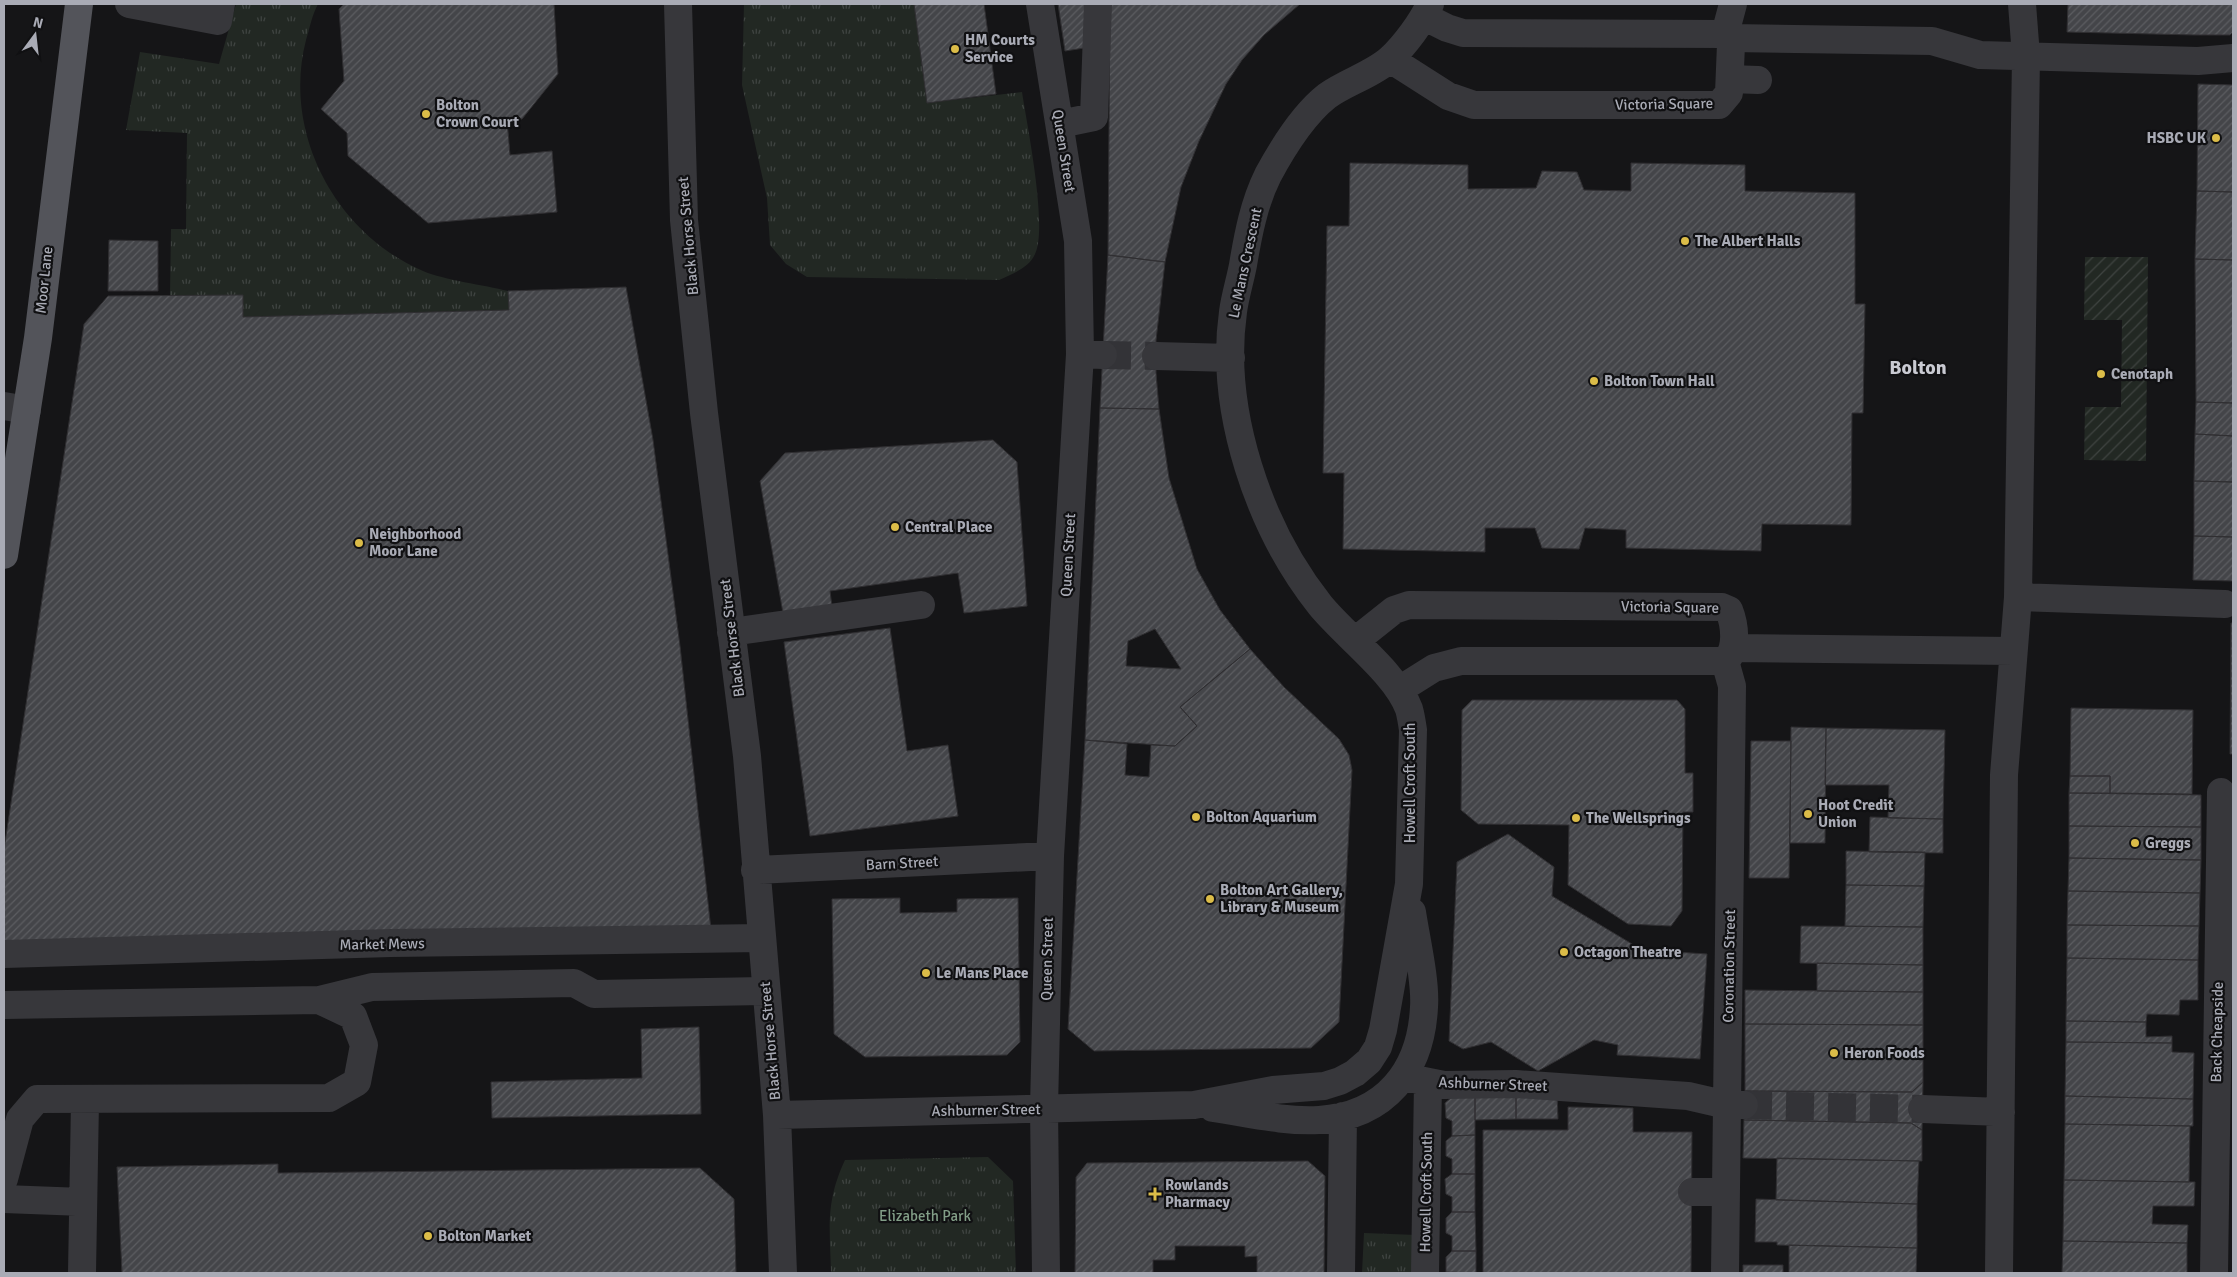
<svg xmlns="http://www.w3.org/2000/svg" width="2237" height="1277" viewBox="0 0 2237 1277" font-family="Signika,sans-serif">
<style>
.grass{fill:url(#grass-tufts)}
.garden{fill:url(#garden-furrows)}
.building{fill:url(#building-hatch);stroke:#302f32;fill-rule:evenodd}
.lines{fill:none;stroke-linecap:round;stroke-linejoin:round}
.minor-tunnel{stroke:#333337;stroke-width:28;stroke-dasharray:28 14;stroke-linecap:butt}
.minor{stroke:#37373b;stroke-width:28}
.major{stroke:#53545a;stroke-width:28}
.poi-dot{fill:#dbbc48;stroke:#101012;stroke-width:2}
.labels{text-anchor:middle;stroke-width:4.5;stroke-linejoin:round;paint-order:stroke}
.poi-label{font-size:15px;font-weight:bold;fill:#a9abb5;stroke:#101012;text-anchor:start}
.street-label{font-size:15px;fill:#a9abb5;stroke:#101012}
.park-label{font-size:15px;fill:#829e87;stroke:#101012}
.district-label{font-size:20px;font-weight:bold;fill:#c9cad2;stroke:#101012}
</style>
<defs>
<pattern id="grass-tufts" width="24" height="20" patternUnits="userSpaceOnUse" patternTransform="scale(1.25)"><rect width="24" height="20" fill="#222823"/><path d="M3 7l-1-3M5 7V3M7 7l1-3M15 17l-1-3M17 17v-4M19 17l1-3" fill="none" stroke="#3f4441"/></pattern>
<pattern id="garden-furrows" width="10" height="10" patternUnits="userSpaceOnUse" patternTransform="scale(1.25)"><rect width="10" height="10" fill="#222823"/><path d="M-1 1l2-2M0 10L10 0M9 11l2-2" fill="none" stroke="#3f4441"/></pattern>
<pattern id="building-hatch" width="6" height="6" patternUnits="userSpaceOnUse" patternTransform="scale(1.25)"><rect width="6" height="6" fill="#444549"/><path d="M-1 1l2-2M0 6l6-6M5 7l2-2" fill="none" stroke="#5c5d61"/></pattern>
</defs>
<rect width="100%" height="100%" fill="#151517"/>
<path class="grass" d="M236 4H318C312 15 310 27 306 40 282 132 335 233 423 271 444 280 484 285 508 291L509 310 243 317 170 297 171 229H186L187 133 126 130 140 52 219 64Z
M744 4H914L927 103 1022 92C1027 125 1048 227 1035 254 1029 268 1012 274 999 280L807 277 786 264 770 245 767 198 742 85Z
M988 1157 1013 1181 1016 1273H831C830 1228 825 1203 845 1160Z
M1364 1233 1416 1235 1415 1273H1362Z"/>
<path class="garden" d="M2085 257H2148L2146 461 2084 460 2085 407H2121L2122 320H2084Z"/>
<path class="building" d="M344 4H554L558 74 522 119 507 120 510 155 552 151 557 212 428 223 348 156 347 133 321 109 344 81 339 9Z
M914 4H984L996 94 927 103Z
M1058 4H1087L1084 48 1065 51Z
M1110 4H1300L1264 35 1242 60 1226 84 1199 141 1181 187 1165 262 1108 255Z
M2068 4H2233V32L2230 35H2196L2067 32Z
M2198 84 2233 85V192L2197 191Z
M1350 163 1468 165V189L1536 188 1542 171 1577 172 1584 190 1631 191V163L1745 165V191L1855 193V304H1865L1863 413H1852L1851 525 1762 524 1761 551 1626 548V530L1585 528 1579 549 1542 548 1535 528H1485V552L1343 549 1344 473H1323L1327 226H1349Z
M2197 191 2233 192V260L2195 259Z
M109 240 158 241V291H108Z
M1108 255 1165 262 1156 340V373L1159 409 1100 408Z
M2195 259 2233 260V403L2196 402Z
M626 287 653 440 680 646 712 939 11 948 4 940V849L84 324 108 296 243 295V317L509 310 508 291Z
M2196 402 2233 403V436L2195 434Z
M1100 408 1159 409 1169 478 1197 569 1220 610 1250 649 1180 707 1197 726 1175 746 1085 740ZM1155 629 1181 669 1126 666 1128 641Z
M2195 434 2233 436V482L2194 481Z
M993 440 1017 462 1027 606 964 613 958 573 830 591 832 607 783 613 760 481 785 453Z
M2194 481 2233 482V537L2194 536Z
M2194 536 2233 537V581L2193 580Z
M2231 623H2233V754H2230Z
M890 628 907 751 948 745 958 816 810 836 784 642Z
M1250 649 1284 687 1339 739 1349 755 1352 770 1339 1022 1311 1048 1094 1051 1068 1029 1085 740 1127 744 1125 775 1149 777 1151 745 1175 746 1197 726 1180 707Z
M1472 700H1677L1685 709V773H1693V812H1683L1682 911 1671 926 1628 924 1568 885 1569 825 1478 824 1461 810 1462 710Z
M2071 708 2193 710 2192 794 2110 793V776H2070Z
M1791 727 1826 728 1825 843H1790Z
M1826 728 1945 730 1943 819 1888 818 1889 785H1825Z
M1751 741H1791L1789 878H1749Z
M2070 776H2110V793H2069Z
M2069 793 2201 795V827L2069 826Z
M1870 817 1943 819V853L1869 852Z
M2069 826 2201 827V860L2069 858Z
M1508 834 1554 867 1552 896 1642 950 1707 954 1700 1059 1617 1055 1618 1045 1594 1040 1538 1071 1491 1042 1463 1049 1449 1041 1457 862Z
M1846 851 1925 852 1924 886 1846 885Z
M2069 858 2201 860 2200 893 2068 891Z
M1846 885 1924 886 1923 927 1845 926Z
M2068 891 2200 893 2199 926 2067 925Z
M900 898V913L957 912V899L1018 898 1020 1042 1007 1055 865 1057 834 1034 832 899Z
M2067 925 2199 926 2198 960 2067 958Z
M1801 926 1923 927V965L1800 963Z
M2067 958 2198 960V1000H2180L2179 1015 2147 1014 2146 1022 2066 1021Z
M1817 963 1923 965V992L1817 991Z
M1745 990 1923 992V1025L1745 1024Z
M2066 1021 2146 1022V1037L2172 1036V1043L2066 1042Z
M1745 1024 1923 1025V1082L1912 1092 1745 1091Z
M699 1027 701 1114 492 1118 491 1082 642 1078 641 1029Z
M2066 1042 2172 1043V1052L2194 1053 2193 1099 2065 1096Z
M1923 1082 1922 1130 1911 1123 1744 1120 1745 1091 1912 1092Z
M1557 1094 1558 1119H1516V1095Z
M1516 1095V1119L1475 1120V1096Z
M1475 1096V1135L1452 1136V1121L1446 1118 1445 1103 1452 1097Z
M2065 1096 2193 1099V1126L2065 1124Z
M1568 1107 1633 1108V1132H1692L1691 1273H1483V1130H1568Z
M1744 1120 1911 1123 1922 1130V1161L1743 1158Z
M2065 1124 2190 1126 2189 1182 2064 1180Z
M1475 1135V1174H1452V1159L1446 1156V1141L1452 1136Z
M1777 1158 1919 1161 1917 1204 1776 1200Z
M1308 1161 1325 1176 1324 1273H1257V1256L1245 1257V1246H1175V1260H1153V1273H1075L1076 1177 1087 1163Z
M278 1164V1173L700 1168 734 1199 736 1273H122L117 1167Z
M1452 1174H1475V1212H1452V1197L1446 1194 1445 1179Z
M2064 1180 2195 1182 2194 1206H2153L2152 1224 2188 1225 2187 1243 2063 1241Z
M1756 1199 1917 1204V1248L1777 1245V1242H1755Z
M1452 1212H1475L1476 1251H1452V1236L1446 1233V1218Z
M2063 1241 2187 1243V1273H2062Z
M1789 1245 1917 1248 1916 1273H1789Z
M1452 1251H1476V1273L1446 1272V1257Z
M1743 1265H1783V1273H1743Z"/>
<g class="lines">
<path class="minor-tunnel" d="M1103 355 1156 356
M1744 1105 1922 1109"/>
<path class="minor" d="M129 4 218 21 221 4
M678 4 684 220 704 413 747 756 777 1115 783 1273
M1040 4 1078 241 1080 354 1050 856 1044 1108 1046 1273
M1725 34 1733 4
M1730 38 1932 41 1980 55 2198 61 2233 58
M1390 59 1448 96 1474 105H1719L1729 93 1731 44 1730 38 1725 34 1463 33 1447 28 1425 17
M1730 79 1758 80
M1060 124 1094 117 1098 4
M1080 354 1103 355
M1156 356 1231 358
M4 406 27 410
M2018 597 2225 604
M731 632 921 605
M1355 641 1394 610 1409 605 1722 607 1729 610C1735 625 1738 650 1725 661H1461L1434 668 1399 690
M1733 648 2013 651
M1725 661 1732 686 1725 1273
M755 870 1050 856
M4 954 391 943 761 938
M319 1000 372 987 574 983 594 994 765 991
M4 1005 319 1000 353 1016 364 1045 357 1082 329 1098 37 1099 20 1119 4 1179
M1404 1077 1444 1085 1516 1084 1688 1096 1727 1105H1744
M1213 1108C1248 1113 1284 1122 1319 1120 1386 1116 1421 1070 1424 1007 1426 981 1416 939 1412 912
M1922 1109 2001 1112
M777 1115 1194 1105 1273 1090 1324 1086 1340 1081 1355 1073 1369 1061 1378 1047 1383 1030 1409 884 1413 730C1412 723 1411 716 1409 709 1396 673 1345 636 1320 605 1259 528 1219 411 1233 312 1235 296 1240 281 1243 265 1248 235 1254 203 1268 175 1282 149 1304 114 1327 96 1346 82 1372 75 1390 59 1404 46 1423 21 1430 4
M1692 1192H1726
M4 1199 83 1202
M82 1273 85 1101
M1341 1273 1343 1116
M1425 1273 1428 1082
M1999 1273 2004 775 2018 597 2026 56 2022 4
M2214 1273 2221 792"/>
<path class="major" d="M4 555 38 338 79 4"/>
</g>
<g class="poi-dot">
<circle cx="955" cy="49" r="5"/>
<circle cx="426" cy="114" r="5"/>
<circle cx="2216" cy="138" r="5"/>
<circle cx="1685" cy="241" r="5"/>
<circle cx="2101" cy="374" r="5"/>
<circle cx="1594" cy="381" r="5"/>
<circle cx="895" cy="527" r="5"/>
<circle cx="359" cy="543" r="5"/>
<circle cx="1808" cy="814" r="5"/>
<circle cx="1196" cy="817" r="5"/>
<circle cx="1576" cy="818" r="5"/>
<circle cx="2135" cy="843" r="5"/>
<circle cx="1210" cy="899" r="5"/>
<circle cx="1564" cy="952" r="5"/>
<circle cx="926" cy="973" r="5"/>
<circle cx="1834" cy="1053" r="5"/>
<path d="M1152.5 1186.5h5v5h5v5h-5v5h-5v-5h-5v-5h5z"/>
<circle cx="428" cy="1236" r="5"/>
</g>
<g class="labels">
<g class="poi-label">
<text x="965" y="45">HM Courts<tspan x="965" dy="17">Service</tspan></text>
<text x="436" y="110">Bolton<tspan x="436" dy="17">Crown Court</tspan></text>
<text x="2206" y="143" text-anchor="end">HSBC UK</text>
<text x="1695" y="246">The Albert Halls</text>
<text x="2111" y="379">Cenotaph</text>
<text x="1604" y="386">Bolton Town Hall</text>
<text x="905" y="532">Central Place</text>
<text x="369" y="539">Neighborhood<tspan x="369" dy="17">Moor Lane</tspan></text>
<text x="1818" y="810">Hoot Credit<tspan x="1818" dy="17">Union</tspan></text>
<text x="1206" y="822">Bolton Aquarium</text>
<text x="1586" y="823">The Wellsprings</text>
<text x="2145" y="848">Greggs</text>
<text x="1220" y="895">Bolton Art Gallery,<tspan x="1220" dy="17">Library &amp; Museum</tspan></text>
<text x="1574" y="957">Octagon Theatre</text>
<text x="936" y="978">Le Mans Place</text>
<text x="1844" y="1058">Heron Foods</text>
<text x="1165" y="1190">Rowlands<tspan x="1165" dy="17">Pharmacy</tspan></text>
<text x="438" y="1241">Bolton Market</text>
</g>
<g class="street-label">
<text transform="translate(1664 104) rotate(-1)" y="5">Victoria Square</text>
<text transform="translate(1064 151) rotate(81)" y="5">Queen Street</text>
<text transform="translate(688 236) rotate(-95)" y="5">Black Horse Street</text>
<text transform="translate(1245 263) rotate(-78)" y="5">Le Mans Crescent</text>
<text transform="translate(44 280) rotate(-84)" y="5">Moor Lane</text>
<text transform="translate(1068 555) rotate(-87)" y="5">Queen Street</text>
<text transform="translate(1670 607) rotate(1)" y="5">Victoria Square</text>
<text transform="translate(732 638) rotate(-97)" y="5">Black Horse Street</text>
<text transform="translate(1410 783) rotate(-90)" y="5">Howell Croft South</text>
<text transform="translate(902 863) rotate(-3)" y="5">Barn Street</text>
<text transform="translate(382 944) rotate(-1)" y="5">Market Mews</text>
<text transform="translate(1047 959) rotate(-89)" y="5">Queen Street</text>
<text transform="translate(1729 966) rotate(-89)" y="5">Coronation Street</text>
<text transform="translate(2217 1032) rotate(-89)" y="5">Back Cheapside</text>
<text transform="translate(770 1041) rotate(-95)" y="5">Black Horse Street</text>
<text transform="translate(1493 1084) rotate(2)" y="5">Ashburner Street</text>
<text transform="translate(986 1110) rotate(-1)" y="5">Ashburner Street</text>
<text transform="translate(1426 1192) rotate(-89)" y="5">Howell Croft South</text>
</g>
<g class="park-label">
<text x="925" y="1221">Elizabeth Park</text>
</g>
<g class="district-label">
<text x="1918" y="374">Bolton</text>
</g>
</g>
<rect width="2237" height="1277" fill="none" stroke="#a9abb5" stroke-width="10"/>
<g transform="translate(35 35) rotate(15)" stroke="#101012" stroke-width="4" paint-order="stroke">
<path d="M0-4L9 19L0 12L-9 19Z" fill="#a9abb5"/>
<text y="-8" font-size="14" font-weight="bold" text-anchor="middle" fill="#a9abb5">N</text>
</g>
</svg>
